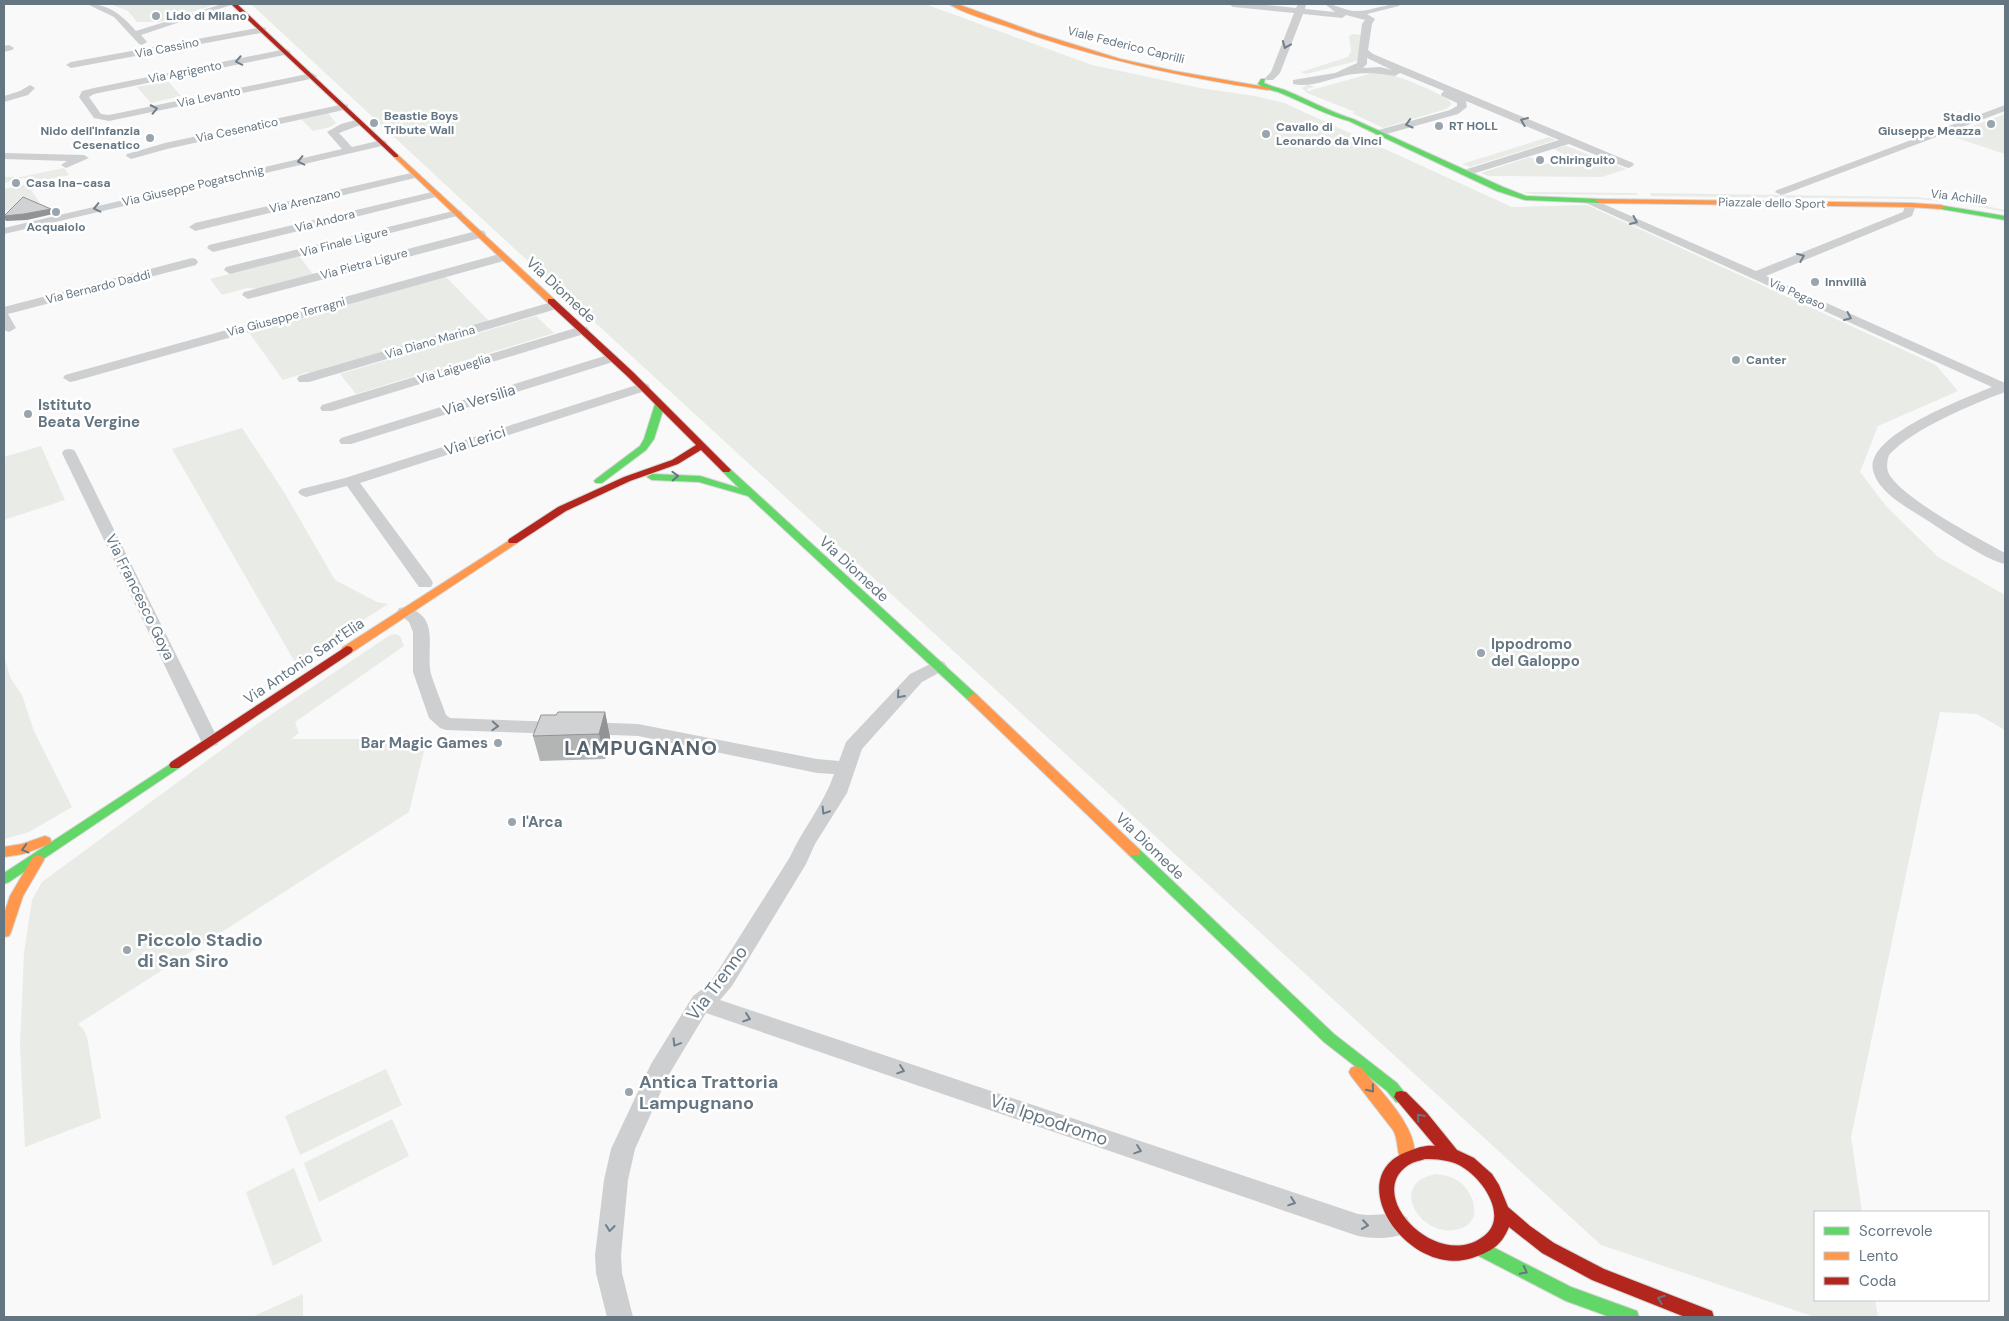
<svg xmlns="http://www.w3.org/2000/svg" width="2009" height="1321" viewBox="0 0 2009 1321" font-family="'DM Sans',sans-serif">
<style>
.green{fill:#e8ebe6}
.lines{fill:none;stroke-linecap:round;stroke-linejoin:round}
.fast-casing{stroke:#d5d6d7;stroke-width:2}
.slow-casing{stroke:#d5d6d7;stroke-width:2}
.jam-casing{stroke:#d5d6d7;stroke-width:2}
.street{fill:#cecfd0;fill-rule:evenodd}
.fast{fill:#63d668;fill-rule:evenodd}
.slow{fill:#ff974d;fill-rule:evenodd}
.jam{fill:#b3261e;fill-rule:evenodd}
.wall{fill:#b3b5b5}
.shaded-wall{fill:#929394}
.building{fill:#d0d2d3;stroke:#929394}
.oneway{stroke:#707f8b}
.oneway2{stroke:#657683}
.poi-dot{fill:#99a4ac;stroke:#fff;stroke-width:2}
.labels{text-anchor:middle;stroke-width:5;stroke-linejoin:round;paint-order:stroke}
.far-poi-label{font-size:12px;font-weight:bold;fill:#657683;stroke:#fff;text-anchor:start}
.far-street-label{font-size:12px;fill:#657683;stroke:#fff}
.street-label{font-size:15px;fill:#657683;stroke:#fff}
.poi-label{font-size:15px;font-weight:bold;fill:#657683;stroke:#fff;text-anchor:start}
.near-poi-label{font-size:18px;font-weight:bold;fill:#657683;stroke:#fff;text-anchor:start}
.near-street-label{font-size:18px;fill:#657683;stroke:#fff}
.district-label{font-size:20px;font-weight:bold;letter-spacing:1px;fill:#57646e;stroke:#fff}
</style>
<rect width="100%" height="100%" fill="#f9f9f9"/>
<path class="green" d="M110 4H217L160 22H137L128 11Z
M251 4H925L1092 65 1200 88 1255 96 1284 103 1512 207 1587 205 1936 365 1958 391 1878 426 1860 472 1886 506 1938 557 2005 595V730L1977 714 1940 712 1851 1137 1862 1212H1815V1300H1875L1878 1317H1815L1601 1245 492 228Z
M1353 34 1361 35 1358 60H1354L1357 61 1306 74 1301 72 1348 57 1351 51 1349 36Z
M1369 74C1377 73 1384 73 1392 75 1404 79 1446 94 1452 104L1446 109 1383 128 1352 113 1355 112 1307 93 1302 88 1308 84 1314 87 1307 89 1308 91Z
M168 81 181 96 151 103 137 87Z
M328 113 336 123 330 127 313 131 301 119Z
M2005 114V154L1948 135Z
M1549 137 1556 140 1470 167 1462 164Z
M1566 146 1626 169 1602 177 1488 176 1481 173 1530 157 1546 164 1569 157 1554 149Z
M64 168 69 175 38 182 40 187 31 190 40 203 4 211V189L28 184 24 178 4 183V177H20Z
M1523 192 1636 193 1638 195 1533 194Z
M1650 193 1916 197 1971 203 2005 210V212L1960 203 1917 199 1651 196Z
M299 256 313 274 259 289 247 288 222 295 210 279Z
M446 277 490 322 311 375 308 372 283 380 248 331Z
M536 316 554 333 356 394 340 374Z
M242 428 284 492 335 580 377 602 388 604 296 664 172 449Z
M41 446 65 500 4 520V457Z
M396 634 400 636 404 646 295 722 299 733 291 739H427L409 812 78 1024 84 1030 87 1037 101 1118 25 1147 20 1045 24 953 32 900 42 882 254 726 390 635Z
M4 657 11 679 22 695 34 731 72 807 29 832 4 839Z
M386 1069 402 1105 300 1155 285 1116Z
M392 1119 409 1156 319 1202 304 1163Z
M294 1168 322 1241 273 1266 246 1192Z
M1436 1174C1445 1175 1454 1177 1461 1183 1475 1195 1483 1223 1459 1229 1421 1240 1386 1183 1436 1174Z
M303 1294V1317H252Z"/>
<g class="lines">
<defs>
<path id="fast" d="M1261 79H1265L1264 83C1272 87 1280 88 1287 91 1309 100 1330 112 1353 119L1503 187 1526 196 1600 199 1604 201 1600 203 1525 200 1497 191 1349 121C1326 115 1305 103 1283 94 1274 90 1265 90 1258 84Z
M1938 205 2005 216V220L1941 209 1937 207Z
M660 401 665 404 654 439 646 450 602 483H596L594 481 596 479 640 446 644 439 655 404Z
M726 467 729 468 977 695 979 698 977 701H969L748 496 699 482 652 480 647 477 652 474 700 476 739 488 721 470Z
M175 761 179 762 181 765 179 768 9 882 4 884V873Z
M1134 847 1139 849 1334 1034 1397 1083 1408 1097 1406 1102 1401 1103 1396 1102 1387 1091 1324 1042 1129 855 1128 852 1129 849Z
M1481 1241 1571 1287 1637 1311 1639 1317H1610L1566 1301 1475 1254 1473 1249 1475 1244Z"/>
<path id="slow" d="M949 4H957L1037 33 1120 59 1174 71 1271 88 1268 90C1179 77 1094 58 1009 27 991 21 964 14 949 4Z
M394 155H398L554 299V303H548L394 157Z
M1597 199 1910 203 1941 205 1945 207 1941 209 1910 207 1600 203 1596 201Z
M513 538 518 541 517 543 351 653H343L341 650 343 647Z
M973 694 977 695 1139 849 1140 852 1139 855H1129L969 701 967 698Z
M45 836 50 838 51 841 50 844 23 854 4 857V847L22 844Z
M38 855 43 857 44 860 23 896 11 932 9 936 4 937V914L10 896 33 857Z
M1356 1066 1361 1068C1378 1088 1426 1135 1412 1163L1407 1165 1402 1163C1396 1152 1399 1140 1393 1130L1351 1076 1349 1072 1351 1068Z"/>
<path id="jam" d="M231 4H237L398 155V157H394Z
M548 299H554L633 372 731 470 729 472H723L701 450 678 464 630 481 566 511 517 543H509L508 541 509 539 558 507 624 477 672 460 696 445 627 376 548 303Z
M347 646 351 647 353 650 351 653 179 768H171L169 765 171 762Z
M1401 1091 1406 1092 1427 1113 1457 1150 1474 1158 1492 1174 1499 1185 1508 1207 1530 1226 1554 1243 1604 1269 1712 1311 1714 1317H1685L1592 1280 1542 1253 1509 1227C1501 1246 1492 1251 1472 1258 1408 1279 1338 1176 1409 1151 1417 1148 1425 1145 1435 1146L1394 1097 1396 1092ZM1425 1159C1437 1159 1449 1160 1459 1165 1481 1176 1510 1216 1484 1236 1439 1272 1364 1197 1407 1166 1412 1162 1419 1161 1425 1159Z"/>
</defs>
<use href="#fast" class="fast-casing"/>
<use href="#slow" class="slow-casing"/>
<use href="#jam" class="jam-casing"/>
<path class="street" d="M87 4C109 4 122 15 136 31L222 4H234L141 35 147 42 142 45 139 44 114 17Z
M1229 4H1257L1296 8 1298 4H1306L1305 9 1335 12 1325 4C1336 4 1345 11 1356 11 1368 12 1384 4 1400 4L1399 6 1367 14 1375 19 1372 24 1368 50 1373 54 1633 163 1634 165 1629 168 1625 167 1569 144 1469 175H1461L1459 173 1461 171 1559 140 1466 101 1467 107 1458 114 1383 135H1375L1374 133 1375 131 1450 110 1457 106V103L1442 96 1441 94 1444 91 1400 73 1395 76C1380 73 1363 72 1347 75 1330 79 1310 88 1293 84V80L1335 73 1357 63 1362 24 1365 20 1346 15 1342 18 1303 14 1280 73 1273 80H1267L1265 78 1271 72 1294 13 1233 7ZM1367 58 1392 70 1380 67 1363 68 1367 64Z
M263 27 266 28V32L71 68 66 65 71 62Z
M9 45 14 48 12 50 4 52V46Z
M286 49 291 52 289 54 94 94 89 97 101 114 109 115 312 73 317 76 315 78 109 121 94 118 79 97 82 91 94 88Z
M30 85 35 88 28 95 4 102V96L20 91Z
M344 104 348 105V109L167 149 131 159 126 156 127 154 165 143Z
M2005 105V111L1785 194 1781 195 1775 192 1777 190Z
M359 119 364 122 363 124 339 133 352 147 382 140 386 141 387 143 386 145 4 234V228L342 149 327 132 341 124Z
M4 153 84 155 89 158 66 168 61 165 67 161 4 159Z
M415 172 421 175 419 177 195 231 189 227 195 223Z
M436 191 442 194 440 196 213 252 207 248 209 245Z
M1590 198 1756 271 1903 212 1906 203H1914L1916 205 1912 216 1766 276 2005 383V392C1973 404 1912 429 1889 455 1887 461 1886 468 1889 474 1903 499 1978 538 2005 553V564C1985 560 1941 529 1922 517 1906 507 1877 491 1873 470 1865 435 1966 398 1992 387L1586 203 1584 201 1586 199Z
M457 210 461 211 463 213 461 215 230 274 224 270 226 267Z
M480 230 484 231 486 234 484 237 248 299 242 295 244 292Z
M503 253 509 257 507 260 75 381 70 382 63 378 65 375Z
M192 258 196 259 198 262 196 265 8 314 16 328 9 332 4 330V307Z
M555 301 561 305 560 308 309 382H299L297 379 299 376Z
M582 326 587 327 589 330 587 333 332 411H322L320 408 322 405Z
M611 354 616 355 618 358 616 361 351 444H341L339 441 341 438Z
M643 383 648 384 650 387 648 390 360 483 431 579 433 583 431 587H419L347 486 306 497 301 495 298 492 301 489 345 478Z
M69 449 74 450 76 453 219 741 217 745 210 747 203 745 201 741 62 453 64 450Z
M405 607C442 616 425 648 431 674 435 687 441 701 446 715L450 718 559 722 566 724 568 728 566 732 559 734 446 730 440 728 429 718 413 672V632L409 622 397 612 399 608Z
M938 660 944 662 947 666 944 670 922 682 862 749 847 793 815 844 806 864 732 986 720 1000 1358 1214C1374 1217 1391 1211 1407 1217L1410 1225 1407 1233C1392 1239 1374 1239 1358 1236L706 1013 668 1076 635 1149 628 1180 621 1255 622 1273 633 1317H607L596 1273 595 1255 604 1180 611 1149 651 1064 693 996 709 984 716 974 790 857C803 828 824 804 834 774L817 773 638 736 585 734 578 732 576 728 578 724 585 722 638 724 817 759 839 761 846 742 910 674Z"/>
<use href="#fast" class="fast"/>
<use href="#slow" class="slow"/>
<use href="#jam" class="jam"/>
</g>
<path class="wall" d="M605 712 610 737 605 759 540 761 533 736 556 715Z"/>
<path class="shaded-wall" d="M51 209 53 214 27 220 6 221 4 217V216Z
M605 712 610 737 605 759 599 734Z"/>
<path class="building" d="M23 197 51 209 24 214 4 216Z
M558 712H605L599 734 533 736 541 715H556Z"/>
<defs><path id="oneway-chevron" d="M-2-3.5L2.5 0L-2 3.5" fill="none" stroke-width="1.6" stroke-linecap="round" stroke-linejoin="round" transform="scale(1.25)"/></defs>
<g class="oneway">
<use href="#oneway-chevron" transform="translate(1286 45) rotate(112)"/>
<use href="#oneway-chevron" transform="translate(239 61) rotate(169)"/>
<use href="#oneway-chevron" transform="translate(154 109) rotate(-12)"/>
<use href="#oneway-chevron" transform="translate(1524 121) rotate(-157)"/>
<use href="#oneway-chevron" transform="translate(1409 124) rotate(164)"/>
<use href="#oneway-chevron" transform="translate(301 161) rotate(167)"/>
<use href="#oneway-chevron" transform="translate(97 208) rotate(167)"/>
<use href="#oneway-chevron" transform="translate(1634 221) rotate(24)"/>
<use href="#oneway-chevron" transform="translate(1801 257) rotate(-22)"/>
<use href="#oneway-chevron" transform="translate(1848 317) rotate(24)"/>
<use href="#oneway-chevron" transform="translate(900 695) rotate(132)"/>
<use href="#oneway-chevron" transform="translate(495 726) rotate(3)"/>
<use href="#oneway-chevron" transform="translate(825 811) rotate(122)"/>
<use href="#oneway-chevron" transform="translate(747 1018) rotate(19)"/>
<use href="#oneway-chevron" transform="translate(676 1043) rotate(121)"/>
<use href="#oneway-chevron" transform="translate(901 1070) rotate(19)"/>
<use href="#oneway-chevron" transform="translate(1138 1150) rotate(19)"/>
<use href="#oneway-chevron" transform="translate(1292 1202) rotate(19)"/>
<use href="#oneway-chevron" transform="translate(1365 1225) rotate(8)"/>
<use href="#oneway-chevron" transform="translate(610 1228) rotate(96)"/>
</g>
<g class="oneway2">
<use href="#oneway-chevron" transform="translate(675 476) rotate(-2)"/>
<use href="#oneway-chevron" transform="translate(25 849) rotate(165)"/>
<use href="#oneway-chevron" transform="translate(1371 1089) rotate(51)"/>
<use href="#oneway-chevron" transform="translate(1420 1117) rotate(-131)"/>
<use href="#oneway-chevron" transform="translate(1524 1271) rotate(27)"/>
<use href="#oneway-chevron" transform="translate(1661 1299) rotate(-159)"/>
</g>
<g class="poi-dot">
<circle cx="156" cy="16" r="5"/>
<circle cx="374" cy="123" r="5"/>
<circle cx="1991" cy="124" r="5"/>
<circle cx="1439" cy="126" r="5"/>
<circle cx="1266" cy="134" r="5"/>
<circle cx="150" cy="138" r="5"/>
<circle cx="1540" cy="160" r="5"/>
<circle cx="16" cy="183" r="5"/>
<circle cx="56" cy="212" r="5"/>
<circle cx="1815" cy="282" r="5"/>
<circle cx="1736" cy="360" r="5"/>
<circle cx="28" cy="414" r="5"/>
<circle cx="1481" cy="653" r="5"/>
<circle cx="498" cy="743" r="5"/>
<circle cx="512" cy="822" r="5"/>
<circle cx="127" cy="950" r="5"/>
<circle cx="629" cy="1092" r="5"/>
</g>
<g class="labels">
<g class="far-poi-label">
<text x="166" y="20">Lido di Milano</text>
<text x="384" y="120">Beastie Boys<tspan x="384" dy="14">Tribute Wall</tspan></text>
<text x="1981" y="121" text-anchor="end">Stadio<tspan x="1981" dy="14">Giuseppe Meazza</tspan></text>
<text x="1449" y="130">RT HOLL</text>
<text x="1276" y="131">Cavallo di<tspan x="1276" dy="14">Leonardo da Vinci</tspan></text>
<text x="140" y="135" text-anchor="end">Nido dell'Infanzia<tspan x="140" dy="14">Cesenatico</tspan></text>
<text x="1550" y="164">Chiringuito</text>
<text x="26" y="187">Casa Ina-casa</text>
<text x="56" y="231" text-anchor="middle">Acquaiolo</text>
<text x="1825" y="286">Innvillà</text>
<text x="1746" y="364">Canter</text>
</g>
<g class="far-street-label">
<text transform="translate(1126 45) rotate(14)" y="4">Viale Federico Caprilli</text>
<text transform="translate(167 48) rotate(-11)" y="4">Via Cassino</text>
<text transform="translate(185 72) rotate(-11)" y="4">Via Agrigento</text>
<text transform="translate(209 97) rotate(-12)" y="4">Via Levanto</text>
<text transform="translate(237 130) rotate(-12)" y="4">Via Cesenatico</text>
<text transform="translate(193 186) rotate(-13)" y="4">Via Giuseppe Pogatschnig</text>
<text transform="translate(1959 197) rotate(7)" y="4">Via Achille</text>
<text transform="translate(305 201) rotate(-13)" y="4">Via Arenzano</text>
<text transform="translate(1772 203) rotate(1)" y="4">Piazzale dello Sport</text>
<text transform="translate(325 221) rotate(-14)" y="4">Via Andora</text>
<text transform="translate(344 242) rotate(-14)" y="4">Via Finale Ligure</text>
<text transform="translate(364 264) rotate(-15)" y="4">Via Pietra Ligure</text>
<text transform="translate(98 287) rotate(-14)" y="4">Via Bernardo Daddi</text>
<text transform="translate(1797 294) rotate(24)" y="4">Via Pegaso</text>
<text transform="translate(286 317) rotate(-15)" y="4">Via Giuseppe Terragni</text>
<text transform="translate(430 342) rotate(-16)" y="4">Via Diano Marina</text>
<text transform="translate(454 369) rotate(-17)" y="4">Via Laigueglia</text>
</g>
<g class="street-label">
<text transform="translate(561 290) rotate(43)" y="5">Via Diomede</text>
<text transform="translate(479 400) rotate(-17)" y="5">Via Versilia</text>
<text transform="translate(475 441) rotate(-18)" y="5">Via Lerici</text>
<text transform="translate(854 569) rotate(43)" y="5">Via Diomede</text>
<text transform="translate(140 597) rotate(64)" y="5">Via Francesco Goya</text>
<text transform="translate(304 661) rotate(-34)" y="5">Via Antonio Sant'Elia</text>
<text transform="translate(1150 846) rotate(44)" y="5">Via Diomede</text>
</g>
<g class="poi-label">
<text x="38" y="410">Istituto<tspan x="38" dy="17">Beata Vergine</tspan></text>
<text x="1491" y="649">Ippodromo<tspan x="1491" dy="17">del Galoppo</tspan></text>
<text x="488" y="748" text-anchor="end">Bar Magic Games</text>
<text x="522" y="827">l'Arca</text>
</g>
<g class="near-poi-label">
<text x="137" y="946">Piccolo Stadio<tspan x="137" dy="21">di San Siro</tspan></text>
<text x="639" y="1088">Antica Trattoria<tspan x="639" dy="21">Lampugnano</tspan></text>
</g>
<g class="near-street-label">
<text transform="translate(717 983) rotate(-53)" y="6">Via Trenno</text>
<text transform="translate(1049 1120) rotate(19)" y="6">Via Ippodromo</text>
</g>
<g class="district-label">
<text x="641" y="755">LAMPUGNANO</text>
</g>
</g>
<rect width="2009" height="1321" fill="none" stroke="#657683" stroke-width="10"/>
<rect x="1814" y="1211" width="175" height="90" fill="#ffffff" stroke="#c1c8cd"/>
<rect x="1824" y="1227" width="25" height="8" fill="#63d668" stroke="#c1c8cd"/>
<text x="1859" y="1236" font-size="15" fill="#657683">Scorrevole</text>
<rect x="1824" y="1252" width="25" height="8" fill="#ff974d" stroke="#c1c8cd"/>
<text x="1859" y="1261" font-size="15" fill="#657683">Lento</text>
<rect x="1824" y="1277" width="25" height="8" fill="#b3261e" stroke="#c1c8cd"/>
<text x="1859" y="1286" font-size="15" fill="#657683">Coda</text>
</svg>
